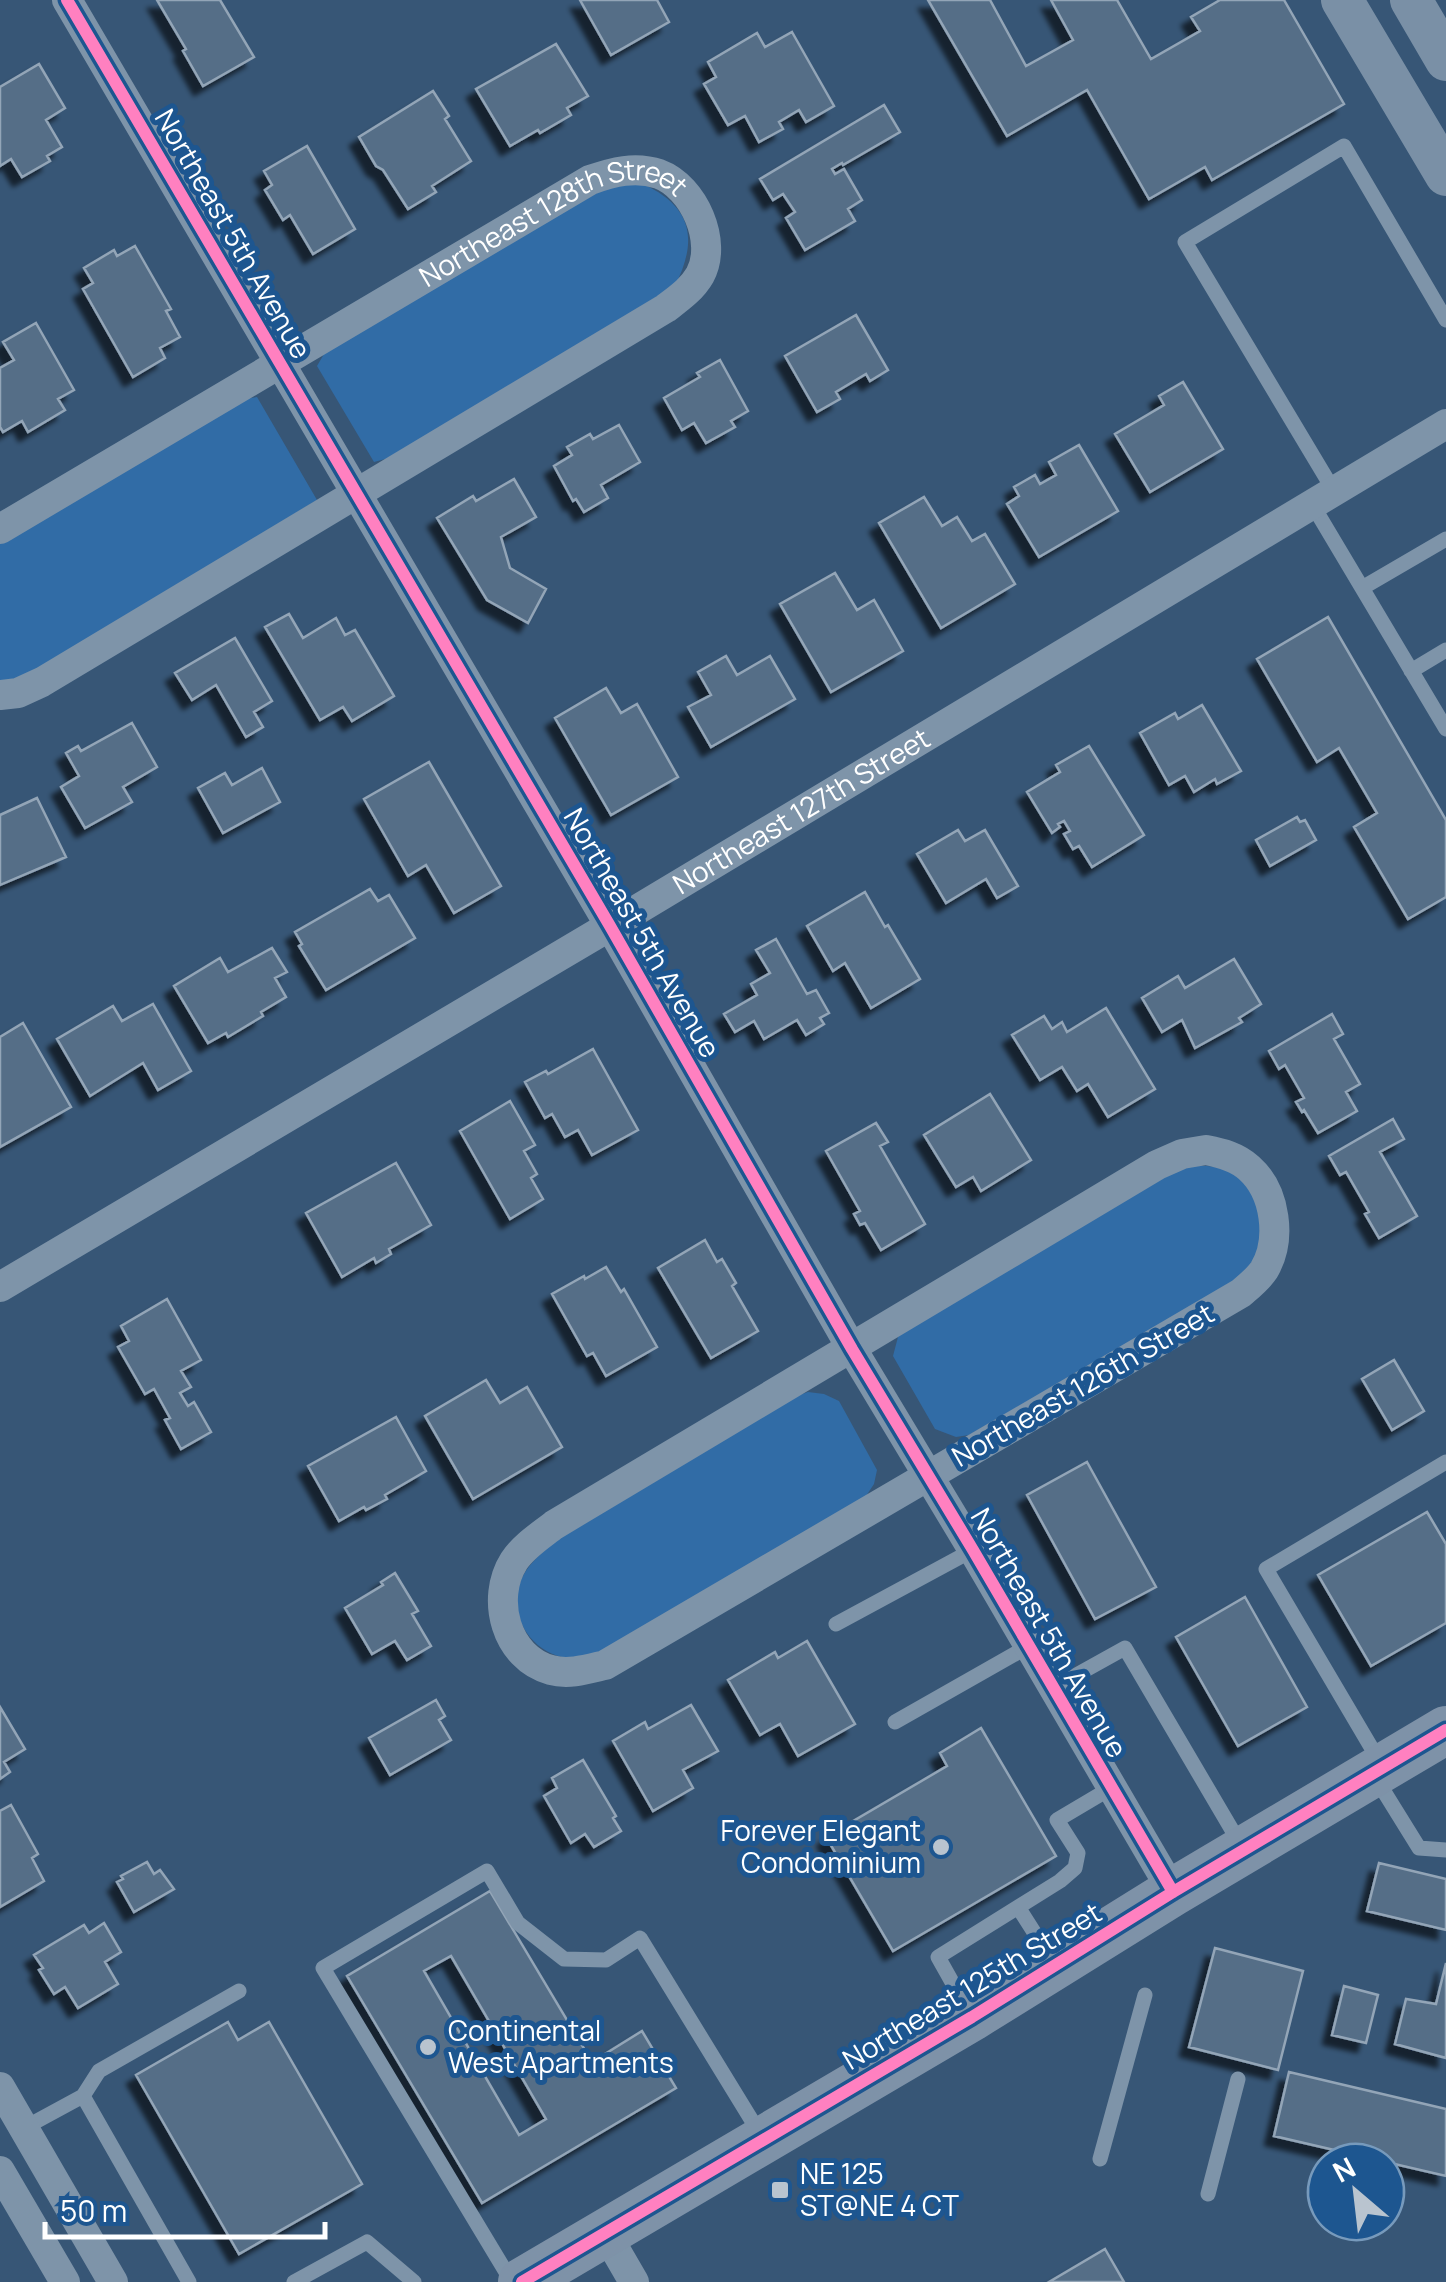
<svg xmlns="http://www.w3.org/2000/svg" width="1446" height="2282" viewBox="0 0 1446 2282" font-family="Manrope,sans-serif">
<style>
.green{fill:#316ca6}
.building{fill:#556e87;stroke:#93a5b7;stroke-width:2.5;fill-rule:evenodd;filter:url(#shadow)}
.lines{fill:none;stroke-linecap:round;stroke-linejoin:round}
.service{stroke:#7e94a9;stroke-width:15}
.minor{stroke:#7e94a9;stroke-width:30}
.secondary{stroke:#7a90a6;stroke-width:42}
.primary{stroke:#7e92a8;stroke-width:48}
.cycleway-casing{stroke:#1d5690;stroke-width:19}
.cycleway{stroke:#ff80c0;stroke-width:12}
.poi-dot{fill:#b9c4cf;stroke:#1d5690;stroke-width:4}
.labels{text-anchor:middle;stroke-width:10;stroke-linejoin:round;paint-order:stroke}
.street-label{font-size:28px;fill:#fff;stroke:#1d5690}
.poi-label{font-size:28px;fill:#fff;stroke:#1d5690;text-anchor:start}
</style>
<defs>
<filter id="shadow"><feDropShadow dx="-9" dy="9" stdDeviation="2.5" flood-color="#0009"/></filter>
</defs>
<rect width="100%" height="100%" fill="#375676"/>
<path class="green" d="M643 184C693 207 698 240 675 286L389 458 374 462 317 366 324 354 337 342 611 185Z
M257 397 317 500 25 679 0 685V542L245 399Z
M1191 1166C1201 1166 1212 1165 1222 1169 1255 1179 1269 1223 1256 1254 1251 1267 1242 1275 1232 1284L969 1435 956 1437 935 1429 893 1356 898 1337 907 1329 1169 1174Z
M808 1392 824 1394 839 1401 877 1470 874 1484 866 1496 619 1646C607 1650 594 1656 582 1658 541 1664 505 1621 520 1583 528 1561 550 1546 567 1532L791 1398Z"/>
<path class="building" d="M157 0H220L254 57 203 86 183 51 186 49Z
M580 0H657L669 22 611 55Z
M928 0H990L1026 66 1073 40 1051 0H1117L1151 59 1200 31 1191 17 1220 0H1284L1344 104 1212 180 1205 167 1149 199 1087 90 1007 136Z
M792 32 834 106 806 122 799 110 779 122 783 129 759 142 745 116 728 125 704 84 716 77 708 62 757 33 765 47Z
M556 44 588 96 567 108 571 115 540 133 538 130 510 146 476 89Z
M39 64 65 108 46 120 62 147 47 156 50 161 22 177 11 159 0 166V87Z
M433 91 449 116 445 119 471 161 432 186 436 192 408 209 383 170 376 166 359 137Z
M884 105 900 132 843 165 842 163 832 169 835 174 844 169 862 200 848 209 855 221 805 250 786 218 795 212 783 194 773 200 760 179Z
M307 146 355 229 313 254 290 215 283 220 265 190 272 185 264 171Z
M135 246 171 309 166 311 180 337 160 348 165 358 133 377 83 289 93 283 84 268 114 250 117 256Z
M856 315 888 370 870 381 866 374 836 392 840 399 817 412 785 356Z
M36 323 74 390 58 399 65 410 28 432 22 421 3 432 0 427V368L14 360 3 342Z
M720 360 748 411 731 421 735 427 706 443 694 423 682 430 664 398 700 377 697 373Z
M1183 382 1223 449 1150 492 1115 434 1164 405 1159 396Z
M619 425 640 462 601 485 608 498 584 512 576 499 573 501 554 466 572 455 567 447 590 434 593 439Z
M1079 445 1118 511 1039 557 1007 504 1019 496 1014 487 1035 475 1040 484 1056 475 1049 462Z
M514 479 536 517 501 537 510 568 546 589 528 623 487 600 437 518 473 496 476 501Z
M924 497 942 526 957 517 972 541 985 534 1015 584 941 628 879 523Z
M835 573 857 610 874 600 903 651 831 692 780 604Z
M289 614 303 638 336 618 345 635 355 630 394 696 352 721 343 707 320 720 265 627Z
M1328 617 1446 820V897L1408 919 1354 827 1377 813 1339 748 1317 762 1257 659Z
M235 638 272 701 254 712 263 727 246 737 216 685 192 700 175 673Z
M726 656 737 675 770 656 795 699 711 747 688 707 711 695 698 672Z
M606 688 621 713 637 704 678 777 611 815 555 718Z
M1202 705 1241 771 1217 784 1215 779 1194 792 1185 776 1169 785 1140 733 1175 713 1178 719Z
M132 723 157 767 123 787 132 802 85 828 61 787 79 776 66 753 78 746 81 751Z
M1089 746 1144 835 1092 867 1079 846 1073 849 1064 834 1070 831 1064 821 1058 824 1060 827 1052 833 1027 792 1060 772 1056 765Z
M429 762 501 886 454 913 426 865 408 876 364 799Z
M262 768 280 802 223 833 198 788 225 773 232 785Z
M37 798 66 857 0 885V815Z
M1297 817 1300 822 1305 820 1316 840 1270 866 1256 840Z
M958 830 965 841 985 830 1018 886 997 898 986 879 946 903 917 854Z
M370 889 378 901 389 895 415 938 326 990 299 946 302 944 295 932Z
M865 892 885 927 888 925 920 979 871 1008 845 963 833 971 807 926Z
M776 939 807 994 816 990 829 1013 820 1018 824 1024 806 1035 797 1020 764 1039 754 1021 735 1032 724 1014 757 995 751 984 770 973 756 950Z
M272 948 287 972 275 978 286 997 261 1012 263 1016 228 1037 226 1033 208 1043 174 986 220 958 228 972Z
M1234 959 1261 1004 1239 1018 1242 1022 1195 1048 1182 1020 1162 1032 1142 998 1178 976 1185 988Z
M153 1004 191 1071 158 1090 143 1063 90 1096 57 1039 113 1006 122 1021Z
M1106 1008 1155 1089 1108 1117 1088 1084 1077 1091 1062 1067 1040 1080 1012 1035 1044 1016 1052 1029 1062 1022 1067 1032Z
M1332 1014 1343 1034 1334 1039 1360 1084 1346 1092 1357 1111 1318 1133 1304 1110 1302 1112 1296 1102 1304 1098 1285 1065 1279 1069 1269 1051Z
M23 1023 71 1107 0 1147V1037Z
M593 1049 638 1130 592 1155 578 1130 565 1137 552 1114 545 1118 525 1082 546 1071 548 1074Z
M990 1094 1031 1160 981 1191 973 1177 956 1187 924 1135Z
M510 1101 535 1145 524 1151 537 1174 531 1178 543 1199 510 1219 460 1131Z
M1393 1119 1404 1139 1380 1152 1417 1216 1379 1238 1365 1214 1369 1212 1346 1172 1340 1175 1329 1156Z
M876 1123 888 1142 880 1146 925 1224 881 1250 865 1223 860 1225 854 1214 860 1211 826 1151Z
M396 1163 431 1225 389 1249 391 1254 376 1263 374 1258 342 1277 306 1213Z
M705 1240 717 1262 722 1259 736 1283 732 1286 758 1331 711 1358 658 1268Z
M606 1267 621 1292 624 1289 657 1347 606 1376 593 1353 587 1356 552 1294 584 1276 585 1279Z
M167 1299 201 1360 181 1371 191 1387 180 1393 188 1406 194 1402 211 1432 181 1449 165 1420 170 1418 154 1389 145 1394 118 1347 129 1341 121 1326Z
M1394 1360 1424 1411 1392 1430 1362 1379Z
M486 1380 500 1403 527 1387 562 1447 473 1499 425 1416Z
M396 1417 426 1471 385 1495 387 1499 366 1510 364 1507 339 1521 308 1466Z
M1087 1462 1156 1587 1095 1619 1027 1495Z
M1427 1512 1446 1544V1623L1371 1666 1318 1575Z
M395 1573 418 1611 412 1614 431 1646 407 1660 395 1641 372 1654 345 1608 383 1585 381 1582Z
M1245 1597 1307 1707 1238 1746 1176 1637Z
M807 1641 855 1724 798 1756 780 1724 760 1735 728 1680 775 1652 778 1658Z
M436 1700 445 1716 439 1720 451 1740 390 1775 369 1738Z
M691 1705 718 1751 683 1770 693 1788 653 1811 613 1741 645 1722 648 1729Z
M0 1707 25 1749 4 1762 10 1772 0 1779Z
M981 1728 1056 1856 893 1951 826 1837 947 1766 940 1753Z
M583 1760 616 1816 613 1818 621 1831 594 1847 585 1834 571 1843 544 1796 557 1788 552 1778Z
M11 1805 38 1854 32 1858 44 1881 0 1907V1811Z
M147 1862 154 1874 160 1870 174 1889 134 1912 117 1882 123 1879 121 1876Z
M1379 1863 1446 1879V1930L1367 1911Z
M490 1891 592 2062 642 2031 676 2088 482 2203 347 1976ZM451 1956 546 2119 519 2135 424 1971Z
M104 1923 121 1952 105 1962 118 1984 78 2008 65 1987 54 1994 39 1970 43 1968 34 1955 84 1925 89 1933Z
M1215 1948 1303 1971 1278 2070 1189 2047Z
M1446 1963V2058L1395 2044 1406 1999 1436 2004Z
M1344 1986 1378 1995 1366 2043 1332 2035Z
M228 2022 238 2040 269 2022 362 2184 239 2254 136 2075Z
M1289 2072 1446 2109V2176L1274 2136Z
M1105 2249 1124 2282H1049Z"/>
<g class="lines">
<path class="service" d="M1334 491 1185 242 1344 146 1446 320
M1312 504 1446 729
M1362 588 1446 539
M1411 671 1446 650
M836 1624 973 1550
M1053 1688 1125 1648 1242 1847
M895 1722 1029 1646
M1381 1764 1266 1569 1446 1462
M1375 1777 1419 1848 1446 1850
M1018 1907 1053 1962
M970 2014 938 1957 1060 1881 1075 1868 1078 1853 1057 1820 1111 1788
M83 2096 99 2071 239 1991
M24 2128 83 2096 189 2282
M1100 2159 1145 1995
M1208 2194 1238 2079
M294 2282 367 2242 414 2282
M512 2282 323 1968 487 1871 518 1923 564 1959 606 1960 640 1938 762 2137"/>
<g class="minor">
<path d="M67 0 610 926 852 1349 973 1550 1173 1892"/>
<path id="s1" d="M0 529 590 180C613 172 635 166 659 174 694 187 718 242 700 275 692 289 679 298 666 308L42 682 18 693 0 695"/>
<path d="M1206 1150C1222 1153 1237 1157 1249 1168 1276 1192 1282 1240 1264 1270 1258 1279 1249 1286 1241 1293L605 1665C588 1669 569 1675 551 1670 506 1658 490 1599 514 1561 524 1546 540 1536 554 1525L1157 1165 1182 1154Z"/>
<path id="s2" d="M0 1287 610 926 1446 424"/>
<path d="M0 2087 113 2282"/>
<path d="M0 2171 65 2282"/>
<path d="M605 2232 634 2282"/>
</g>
<path class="secondary" d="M1342 0 1446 175
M1411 0 1446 60"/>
<path class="primary" d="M522 2282 972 2017 1173 1892 1446 1730"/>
<defs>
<path id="cycleway" d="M67 0 610 926 852 1349 973 1550 1173 1892
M522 2282 972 2017 1173 1892 1446 1730"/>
</defs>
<use href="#cycleway" class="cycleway-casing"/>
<use href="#cycleway" class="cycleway"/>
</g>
<g class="poi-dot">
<circle cx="941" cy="1847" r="10"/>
<circle cx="428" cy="2047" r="10"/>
<rect x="770" y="2180" width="20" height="20" rx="5"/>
</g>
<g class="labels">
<g class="street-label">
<text transform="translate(233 234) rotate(60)" y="10">Northeast 5th Avenue</text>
<text dy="10" stroke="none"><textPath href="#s1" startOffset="638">Northeast 128th Street</textPath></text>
<text dy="10" stroke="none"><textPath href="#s2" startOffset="932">Northeast 127th Street</textPath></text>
<text transform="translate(642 933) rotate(60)" y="10">Northeast 5th Avenue</text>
<text transform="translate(1083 1385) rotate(-30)" y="10">Northeast 126th Street</text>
<text transform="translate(1049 1633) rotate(60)" y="10">Northeast 5th Avenue</text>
<text transform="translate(972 1986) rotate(-31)" y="10">Northeast 125th Street</text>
</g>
<g class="poi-label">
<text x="921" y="1841" text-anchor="end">Forever Elegant<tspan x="921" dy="32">Condominium</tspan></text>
<text x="448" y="2041">Continental<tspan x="448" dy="32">West Apartments</tspan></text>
<text x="800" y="2184">NE 125<tspan x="800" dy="32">ST@NE 4 CT</tspan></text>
</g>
</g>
<g transform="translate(1356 2192) rotate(332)"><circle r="48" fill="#1d5690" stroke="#779abc" stroke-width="2.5"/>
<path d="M0-8L18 38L0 25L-18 38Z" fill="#b9c4cf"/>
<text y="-15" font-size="28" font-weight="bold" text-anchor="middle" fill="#ffffff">N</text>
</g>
<path d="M45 2222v15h280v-15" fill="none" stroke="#ffffff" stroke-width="5"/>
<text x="60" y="2222" font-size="30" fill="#ffffff" stroke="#1d5690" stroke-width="8" paint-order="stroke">50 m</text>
</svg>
